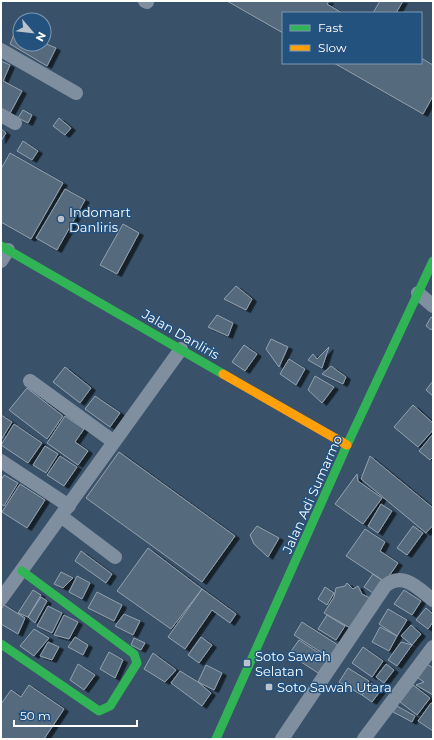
<svg xmlns="http://www.w3.org/2000/svg" width="434" height="740" viewBox="0 0 434 740" font-family="Montserrat,sans-serif">
<style>
.building{fill:#566a7d;stroke:#92a1af;filter:url(#shadow)}
.lines{fill:none;stroke-linecap:round;stroke-linejoin:round}
.street{stroke:#7f8fa0;stroke-width:14}
.fast{stroke:#30b455;stroke-width:9}
.slow{stroke:#ff9f0a;stroke-width:9}
.poi-dot{fill:#bac2cb;stroke:#24527f;stroke-width:1.5}
.labels{text-anchor:middle;stroke-width:3;stroke-linejoin:round;paint-order:stroke}
.poi-label{font-size:13px;fill:#fff;stroke:#24527f;text-anchor:start}
.street-label{font-size:13px;fill:#fff;stroke:#24527f}
</style>
<defs>
<filter id="shadow"><feDropShadow dx="4.5" dy="2.5" stdDeviation="0" flood-color="#0009"/></filter>
</defs>
<rect width="100%" height="100%" fill="#39526a"/>
<path class="building" d="M227 1H329L327 4 342 13H283V33Z
M380 1H403L396 13H373Z
M16 29 20 31V44L44 43 56 48 47 66 10 44Z
M421 58 433 65V96L423 114 334 63H421Z
M1 61 10 65 3 81 22 91 8 117 1 113Z
M23 110 32 115 28 123 18 118Z
M59 118 71 128 65 135 53 126Z
M1 129 6 133 1 141Z
M23 141 38 151 32 160 17 151Z
M10 153 63 183 31 239 1 222V169Z
M65 189 85 200 57 250 36 238Z
M123 224 139 233 117 274 100 265Z
M236 286 252 299 246 310 224 299Z
M217 315 233 323 228 336 208 327Z
M431 317 433 318V327L431 330 426 326Z
M271 339 288 347 279 367 266 349Z
M244 345 257 354 245 371 232 362Z
M329 347 322 368 308 360 313 354 317 359Z
M289 359 305 369 296 385 280 374Z
M331 366 346 377 343 384 322 374Z
M65 367 91 388 80 403 53 382Z
M315 376 334 387 322 403 308 390Z
M433 381V396L426 390Z
M27 388 63 416 47 439 9 410Z
M95 396 120 413 110 427 85 409Z
M413 405 433 423V430L418 447 394 427Z
M1 415 12 422 1 440Z
M65 416 84 429 75 442 88 451 78 465 47 443Z
M14 424 42 443 28 463 1 445Z
M433 434V457L430 460 419 451Z
M45 446 58 454 46 473 33 465Z
M119 452 235 536 202 582 86 498Z
M60 456 77 467 64 486 47 475Z
M370 456 433 508V525L426 533 361 479Z
M357 474 358 481 382 498 363 524 335 504Z
M4 475 18 483 4 506 1 504V480Z
M20 484 45 500 27 528 2 512Z
M381 504 392 511 378 533 368 526Z
M257 526 279 538 268 557 254 544 250 535Z
M413 526 423 533 407 555 397 548Z
M365 529 385 542 380 551 398 563 385 582 346 556Z
M148 548 202 589 171 629 117 591Z
M81 551 112 574 106 583 75 561Z
M61 572 73 578 63 588 54 584Z
M373 574 382 580 373 593 364 587Z
M77 576 90 583 82 599 69 592Z
M347 583 353 589 358 586 362 594 370 598 352 629 324 613 334 597 336 588 345 586Z
M325 587 334 593 327 605 318 599Z
M202 589 236 614 230 623 212 610 185 649 168 637Z
M33 590 41 595 28 617 18 613Z
M404 590 421 601 412 615 394 604Z
M97 592 122 605 114 621 88 608Z
M41 597 47 601 35 623 28 617Z
M4 605 25 618 18 634 1 624V609Z
M48 606 62 613 52 633 37 626Z
M426 608 433 614V622L428 629 416 620Z
M388 609 407 620 397 636 379 624Z
M124 614 140 621 133 635 115 626Z
M64 615 78 622 69 639 54 635Z
M327 615 345 626 336 640 318 629Z
M302 622 338 645 330 658 294 635Z
M411 625 421 634 412 645 401 636Z
M380 627 397 636 389 651 372 642Z
M34 629 49 638 34 656 20 646Z
M75 637 88 645 83 655 68 647Z
M201 637 212 645 199 663 188 655Z
M134 638 145 643 141 650 131 645Z
M299 640 328 659 318 673 289 654Z
M48 642 59 647 52 660 40 656Z
M401 642 412 645 397 666 388 660Z
M363 647 383 661 372 677 352 663Z
M109 652 123 660 115 678 100 669Z
M153 653 176 670 165 682 144 669Z
M78 664 95 675 84 690 70 680Z
M386 664 394 670 384 683 376 677Z
M427 664 433 668V695L416 685 424 682 418 678Z
M206 665 222 673 214 690 198 682Z
M348 668 369 681 362 695 339 682Z
M180 671 198 682 211 693 202 706 171 683Z
M371 683 381 690 372 702 362 695Z
M29 685 64 709 44 739H1V704L11 690 21 697Z
M413 685 430 698 417 715 400 702Z
M431 703 433 704V731L418 721Z
M397 706 415 716 412 722 393 712Z"/>
<g class="lines">
<path class="street" d="M145 1 147 2
M1 50 76 93
M1 115 15 123
M1 261 8 250
M418 293 433 306
M30 381 114 442
M1 461 69 506
M62 517 115 557
M1 599 181 349
M282 739 385 586C403 571 418 588 433 600
M364 739 433 647"/>
<path class="fast" d="M1 246 223 374
M1 644 99 711 110 706 137 663 134 654 22 571
M216 739 347 445 433 261"/>
<path class="slow" d="M223 374 347 445"/>
</g>
<g class="poi-dot">
<circle cx="61" cy="219" r="4"/>
<rect x="243" y="659" width="8" height="8" rx="2"/>
<rect x="265" y="683" width="8" height="8" rx="2"/>
</g>
<g class="labels">
<g class="poi-label">
<text x="69" y="217">Indomart<tspan x="69" dy="15">Danliris</tspan></text>
<text x="255" y="661">Soto Sawah<tspan x="255" dy="15">Selatan</tspan></text>
<text x="277" y="692">Soto Sawah Utara</text>
</g>
<g class="street-label">
<text transform="translate(181 334) rotate(30)" y="5">Jalan Danliris</text>
<text transform="translate(312 494) rotate(-66)" y="5">Jalan Adi Sumarmo</text>
</g>
</g>
<rect width="434" height="740" fill="none" stroke="#ffffff" stroke-width="4"/>
<rect x="282" y="12" width="140" height="52" fill="#24527f" stroke="#7c97b2"/>
<rect x="290" y="25" width="20" height="6" fill="#30b455" stroke="#7c97b2"/>
<text x="318" y="32" font-size="12" fill="#ffffff">Fast</text>
<rect x="290" y="45" width="20" height="6" fill="#ff9f0a" stroke="#7c97b2"/>
<text x="318" y="52" font-size="12" fill="#ffffff">Slow</text>
<g transform="translate(32 32) rotate(118)"><circle r="19" fill="#24527f" stroke="#7c97b2"/>
<path d="M0-3L7 15L0 10L-7 15Z" fill="#bac2cb"/>
<text y="-6" font-size="11" font-weight="bold" text-anchor="middle" fill="#ffffff">N</text>
</g>
<path d="M14 720v6h123v-6" fill="none" stroke="#ffffff" stroke-width="2"/>
<text x="20" y="720" font-size="12" fill="#ffffff" stroke="#24527f" stroke-width="3" paint-order="stroke">50 m</text>
</svg>
